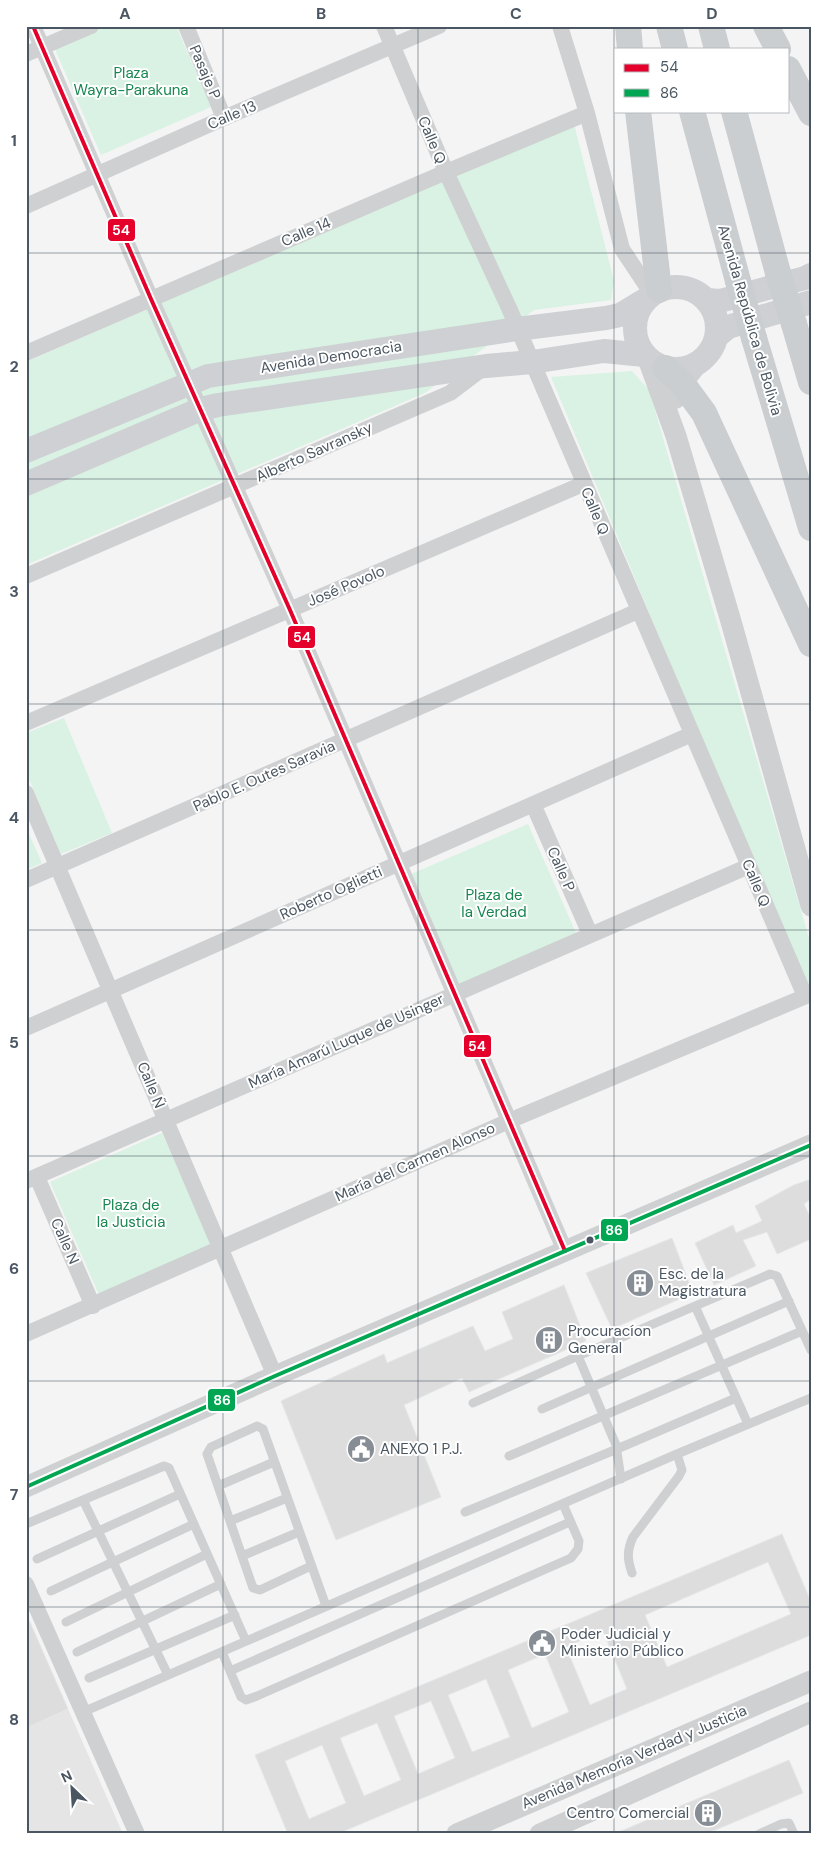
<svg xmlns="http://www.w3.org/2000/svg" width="837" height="1860" viewBox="0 0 837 1860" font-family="'DM Sans',sans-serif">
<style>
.education{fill:#e6e5e6}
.green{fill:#d9f2e3}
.building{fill:#ddddde;stroke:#e5e6e7;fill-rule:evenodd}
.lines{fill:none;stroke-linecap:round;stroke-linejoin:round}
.service{stroke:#ced0d2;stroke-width:9}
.minor{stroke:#ced0d2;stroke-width:16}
.tertiary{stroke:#ced0d2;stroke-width:21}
.secondary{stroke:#ced0d4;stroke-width:24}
.primary{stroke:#caced1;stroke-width:26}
.primary-bridge{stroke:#caced1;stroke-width:26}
.bus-1-casing{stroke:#fff;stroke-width:8}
.bus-2-casing{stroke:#fff;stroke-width:8}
.bus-1{stroke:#e4002b;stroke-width:4}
.bus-2{stroke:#00a651;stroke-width:4}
.grid{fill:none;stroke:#4a5661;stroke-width:1;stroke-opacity:0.55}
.bus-dot{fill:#4a5661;stroke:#fff;stroke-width:2}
.labels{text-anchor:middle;stroke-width:4;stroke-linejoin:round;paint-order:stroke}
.street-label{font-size:15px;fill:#4a5661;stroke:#fff}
.park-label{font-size:15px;fill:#17864f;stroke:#fff}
.poi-label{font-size:15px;fill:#4a5661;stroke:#fff;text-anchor:start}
.line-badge{stroke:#fff;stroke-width:2}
.badge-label{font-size:14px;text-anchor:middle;font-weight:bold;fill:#fff}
.neatline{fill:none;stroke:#4a5661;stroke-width:2}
.grid-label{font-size:16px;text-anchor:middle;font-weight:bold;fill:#4a5661}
</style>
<rect width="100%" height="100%" fill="#f4f4f4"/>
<path class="education" d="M68 1709 123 1834H26V1728Z"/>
<path class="green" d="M103 26H176L211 107 101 155 54 47Z
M574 124 614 281 611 300 534 310 425 393 26 565V362Z
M632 371 649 390 811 945V991L807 992 551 377Z
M64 718 112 833 61 854 26 772V733Z
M528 824 576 933 459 985 411 874Z
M26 827 42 863 26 870Z
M162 1133 212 1246 99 1295 50 1182Z"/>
<path class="building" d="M811 1179V1199L804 1204 811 1219V1239L777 1254 767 1232 743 1240 756 1266 714 1285 695 1243 733 1225 736 1233 762 1221 755 1206 794 1185Z
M672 1238 693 1293 612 1329 586 1273Z
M564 1285 586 1341 469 1392 462 1378 404 1405 441 1497 336 1540 281 1401 384 1354 387 1363 473 1326 485 1351 513 1339 502 1312Z
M782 1534 811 1602V1635L337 1834H288L255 1755ZM768 1562 791 1614 667 1667 645 1615ZM603 1631 627 1689 590 1705 566 1647ZM545 1654 569 1712 532 1728 508 1670ZM486 1679 510 1737 472 1752 448 1695ZM431 1701 455 1758 418 1774 394 1716ZM377 1723 401 1780 364 1796 340 1738ZM322 1745 346 1803 309 1819 285 1761Z
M26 1613 68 1709 26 1728Z
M789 1760 803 1793 706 1834H614Z"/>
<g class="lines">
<path class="service" d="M695 1306 748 1424
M578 1356 616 1445 621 1479
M473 1403 578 1356 770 1274 777 1276 811 1350
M542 1409 789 1301
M509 1456 802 1331
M218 1486 274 1462
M83 1500 168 1675
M465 1512 617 1449 736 1398
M230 1521 287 1498
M26 1524 164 1466 169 1468 246 1641
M242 1556 299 1532
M37 1559 180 1494
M311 1566 260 1590 253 1588 207 1454 211 1447 257 1426 263 1429 326 1606
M632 1573C627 1559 627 1550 633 1537L679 1476 682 1470 677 1454
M51 1591 194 1524
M66 1622 207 1554
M77 1652 221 1584
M222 1652 241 1697 246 1700 257 1696 571 1558 578 1549 579 1541 563 1504
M230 1671 570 1522
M89 1678 235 1615
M83 1712 677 1454 811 1398
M759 1834 781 1824 789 1823 794 1834"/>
<path class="minor" d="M33 26 151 299 290 610 565 1251
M186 26 224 118
M384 26 446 172 509 308 805 996
M560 26 587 113 622 249 652 294
M26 54 91 26
M26 206 224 118 439 26
M26 353 446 172 587 113
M26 576 450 393 483 368
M26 723 583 484
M26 793 275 1376
M533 804 590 934
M26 880 638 611
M26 1028 692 734
M37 1177 93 1306
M26 1181 749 866
M26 1334 509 1121 811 994
M26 1584 137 1834"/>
<path class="tertiary" d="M648 359 676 436 730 618 811 906
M676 398 682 383 699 362
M26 1487 275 1376 811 1145
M457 1834 811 1681
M540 1834 811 1712"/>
<path class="secondary" d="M635 328a41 41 0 1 1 82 0a41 41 0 1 1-82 0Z
M707 300 720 301 805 278 811 275
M716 337 728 327 811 302
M26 451 208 376 517 329 606 318 620 315 645 300
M26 484 201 409 218 405 486 366 532 362 604 351 644 355"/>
<path class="primary" d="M628 26 630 49
M669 26 675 49
M711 26 717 49
M766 26 778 49
M788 69 811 113
M638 111 659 290
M692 111 738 281
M734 111 778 273
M794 324 811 382
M754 338 811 528
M665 368 682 383 704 413 811 644"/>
<path class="primary-bridge" d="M778 273 794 324
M738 281 754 338"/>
<defs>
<path id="bus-1" d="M33 26 151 299 290 610 565 1251"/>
<path id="bus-2" d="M26 1487 275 1376 811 1145"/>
</defs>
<use href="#bus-1" class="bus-1-casing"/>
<use href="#bus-2" class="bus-2-casing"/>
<use href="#bus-1" class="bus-1"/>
<use href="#bus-2" class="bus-2"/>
</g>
<path class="grid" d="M223 26V1834M418 26V1834M614 26V1834M26 253H811M26 479H811M26 704H811M26 930H811M26 1156H811M26 1381H811M26 1607H811"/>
<defs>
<symbol id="building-disc" viewBox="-11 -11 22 22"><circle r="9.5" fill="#868d94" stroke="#fff"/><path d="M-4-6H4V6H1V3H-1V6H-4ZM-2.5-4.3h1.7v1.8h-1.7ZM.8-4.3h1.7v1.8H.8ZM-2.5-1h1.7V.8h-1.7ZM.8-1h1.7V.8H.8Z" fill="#fff"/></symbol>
<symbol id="civic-disc" viewBox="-11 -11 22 22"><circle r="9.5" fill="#868d94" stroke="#fff"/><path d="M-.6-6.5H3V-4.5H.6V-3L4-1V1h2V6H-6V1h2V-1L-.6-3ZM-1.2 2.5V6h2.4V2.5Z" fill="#fff"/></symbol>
</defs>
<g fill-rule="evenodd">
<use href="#building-disc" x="624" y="1267" width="32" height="32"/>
<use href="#building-disc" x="533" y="1324" width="32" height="32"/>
<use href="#civic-disc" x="345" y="1433" width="32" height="32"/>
<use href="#civic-disc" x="526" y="1627" width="32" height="32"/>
<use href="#building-disc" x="692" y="1797" width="32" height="32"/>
</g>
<circle class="bus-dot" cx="590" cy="1240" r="4.5"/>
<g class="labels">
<g class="street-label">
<text transform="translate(205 72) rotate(67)" y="5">Pasaje P</text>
<text transform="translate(232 115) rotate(-23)" y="5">Calle 13</text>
<text transform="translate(432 140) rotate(67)" y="5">Calle Q</text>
<text transform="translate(306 232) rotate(-23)" y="5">Calle 14</text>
<text transform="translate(750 320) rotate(74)" y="5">Avenida República de Bolivia</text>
<text transform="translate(331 357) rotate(-9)" y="5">Avenida Democracia</text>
<text transform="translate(314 452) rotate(-24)" y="5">Alberto Savransky</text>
<text transform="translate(595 511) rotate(67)" y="5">Calle Q</text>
<text transform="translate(346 586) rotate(-23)" y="5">José Povolo</text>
<text transform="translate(264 776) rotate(-24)" y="5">Pablo E. Outes Saravia</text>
<text transform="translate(561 869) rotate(66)" y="5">Calle P</text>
<text transform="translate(756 883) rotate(67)" y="5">Calle Q</text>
<text transform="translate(331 893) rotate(-24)" y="5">Roberto Oglietti</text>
<text transform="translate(346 1041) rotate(-24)" y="5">María Amarú Luque de Usinger</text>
<text transform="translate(151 1085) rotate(67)" y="5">Calle Ñ</text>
<text transform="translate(415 1162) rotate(-24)" y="5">María del Carmen Alonso</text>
<text transform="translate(65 1241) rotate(66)" y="5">Calle N</text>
<text transform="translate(634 1757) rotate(-23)" y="5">Avenida Memoria Verdad y Justicia</text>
</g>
<g class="park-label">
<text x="131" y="78">Plaza<tspan x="131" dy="17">Wayra-Parakuna</tspan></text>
<text x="494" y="900">Plaza de<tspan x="494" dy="17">la Verdad</tspan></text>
<text x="131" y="1210">Plaza de<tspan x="131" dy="17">la Justicia</tspan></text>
</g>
<g class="poi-label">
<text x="659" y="1279">Esc. de la<tspan x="659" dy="17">Magistratura</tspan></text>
<text x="568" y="1336">Procuracíon<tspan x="568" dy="17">General</tspan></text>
<text x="380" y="1454">ANEXO 1 P.J.</text>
<text x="561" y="1639">Poder Judicial y<tspan x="561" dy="17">Ministerio Público</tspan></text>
<text x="689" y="1818" text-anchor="end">Centro Comercial</text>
</g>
</g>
<g class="line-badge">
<rect x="107" y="218" width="29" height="24" rx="5" fill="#e4002b"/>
<rect x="287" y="625" width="29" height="24" rx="5" fill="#e4002b"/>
<rect x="463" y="1034" width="29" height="24" rx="5" fill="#e4002b"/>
<rect x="600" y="1218" width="29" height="24" rx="5" fill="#00a651"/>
<rect x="207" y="1388" width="29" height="24" rx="5" fill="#00a651"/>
</g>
<g class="badge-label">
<text x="121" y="235">54</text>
<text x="302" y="642">54</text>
<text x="477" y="1051">54</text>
<text x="614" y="1235">86</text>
<text x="222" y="1405">86</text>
</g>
<rect width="837" height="1860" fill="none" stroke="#ffffff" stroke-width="55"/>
<rect x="614" y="48" width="175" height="65" fill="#ffffff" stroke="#b7bbc0"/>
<rect x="624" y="64" width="25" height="8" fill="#e4002b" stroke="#b7bbc0"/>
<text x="660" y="72" font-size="15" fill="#4a5661">54</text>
<rect x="624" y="89" width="25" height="8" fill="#00a651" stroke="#b7bbc0"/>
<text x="660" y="98" font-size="15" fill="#4a5661">86</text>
<g transform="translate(72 1788) rotate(335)" stroke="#ffffff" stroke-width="4" paint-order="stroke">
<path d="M0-4L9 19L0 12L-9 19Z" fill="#4a5661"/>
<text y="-8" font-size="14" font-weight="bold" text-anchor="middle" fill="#4a5661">N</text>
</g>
<rect x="28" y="28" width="782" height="1804" class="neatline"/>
<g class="grid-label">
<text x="125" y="19">A</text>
<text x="321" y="19">B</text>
<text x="516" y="19">C</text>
<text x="712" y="19">D</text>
<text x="14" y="146">1</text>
<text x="14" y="372">2</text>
<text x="14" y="597">3</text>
<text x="14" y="823">4</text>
<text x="14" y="1048">5</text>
<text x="14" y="1274">6</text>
<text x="14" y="1500">7</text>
<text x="14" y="1725">8</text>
</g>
</svg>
